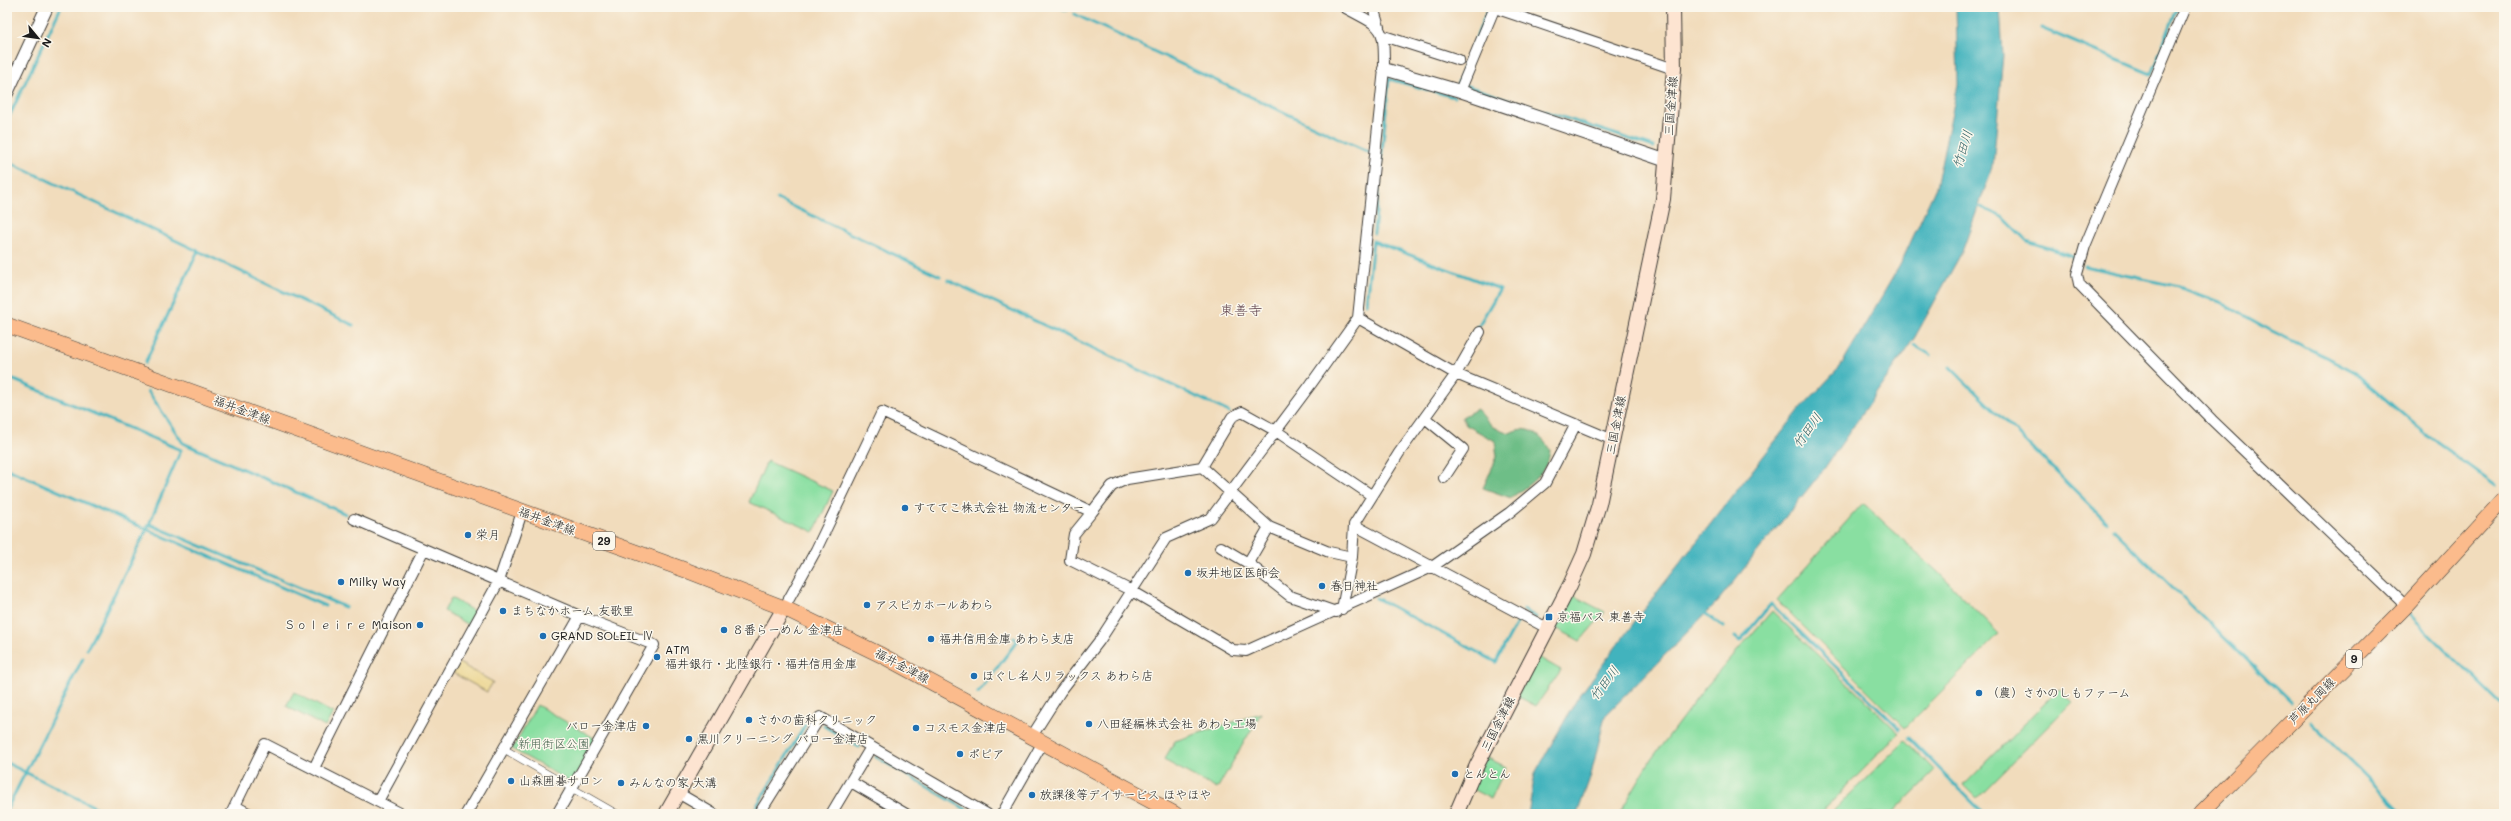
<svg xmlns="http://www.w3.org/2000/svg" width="2511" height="821" viewBox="0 0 2511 821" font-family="Mali,'Klee One',sans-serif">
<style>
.green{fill:#89dfa1;stroke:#527e5e}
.forest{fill:#6ebe87;stroke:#456d52}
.sand{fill:#eeda9e;stroke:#857b5d}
.water{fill:#43b3bd;stroke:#30686c}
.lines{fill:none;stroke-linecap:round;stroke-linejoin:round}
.stream{stroke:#43b3bd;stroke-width:3}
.pedestrian-casing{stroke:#3c3934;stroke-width:8}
.minor-casing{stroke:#3c3934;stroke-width:12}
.tertiary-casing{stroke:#3c3934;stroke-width:14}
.secondary-casing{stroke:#3c3934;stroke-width:16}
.primary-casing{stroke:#3c3934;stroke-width:16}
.pedestrian{stroke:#fff;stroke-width:7}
.minor{stroke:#fff;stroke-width:10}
.tertiary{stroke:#fff;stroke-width:12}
.secondary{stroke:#fde4d1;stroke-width:14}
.primary{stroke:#fbbb8c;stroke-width:15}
.poi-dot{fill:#1f6fb2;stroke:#fbf7ec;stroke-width:1.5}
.labels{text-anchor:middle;stroke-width:3;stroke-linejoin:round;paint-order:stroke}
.shield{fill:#fbf7ec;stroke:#5f5e5a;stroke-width:1}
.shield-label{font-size:11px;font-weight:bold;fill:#1c1c1c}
.street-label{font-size:12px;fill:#1c1c1c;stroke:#fbf7ec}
.poi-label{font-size:12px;fill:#1c1c1c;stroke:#fbf7ec;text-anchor:start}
.park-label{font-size:12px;fill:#42604b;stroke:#fbf7ec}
.water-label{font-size:13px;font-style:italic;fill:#2e6064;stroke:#fbf7ec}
.quarter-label{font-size:14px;fill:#644852;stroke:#fbf7ec}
</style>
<rect width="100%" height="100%" fill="#fbf7ec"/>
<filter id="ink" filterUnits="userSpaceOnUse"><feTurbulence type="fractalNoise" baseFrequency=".025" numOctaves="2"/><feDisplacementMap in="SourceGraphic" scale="8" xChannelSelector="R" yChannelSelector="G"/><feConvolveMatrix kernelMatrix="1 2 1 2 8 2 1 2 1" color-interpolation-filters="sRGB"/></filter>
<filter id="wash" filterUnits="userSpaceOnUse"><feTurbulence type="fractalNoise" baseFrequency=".012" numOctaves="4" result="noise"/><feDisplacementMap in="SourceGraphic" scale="16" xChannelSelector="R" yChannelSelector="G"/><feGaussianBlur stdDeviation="0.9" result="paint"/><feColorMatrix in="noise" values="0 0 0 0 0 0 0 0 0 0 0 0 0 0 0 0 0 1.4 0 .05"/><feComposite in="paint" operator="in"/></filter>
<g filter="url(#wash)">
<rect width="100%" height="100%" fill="#f1dcbc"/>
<path class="green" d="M767 461 833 491 814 532 749 502Z
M1863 503 1940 574 1999 634 1905 728 1777 600Z
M1572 595 1605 612 1580 641 1554 627Z
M451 598 477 613 470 626 444 611Z
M1772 611 1899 733 1820 814H1619L1650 761 1704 689Z
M1538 657 1561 670 1536 706 1517 696Z
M2059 689 2072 702 1977 798 1964 785Z
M294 692 333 713 325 727 286 706Z
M537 705 596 739 572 783 512 749Z
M1261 713 1217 789 1164 760 1175 741Z
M1905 740 1935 771 1891 814H1830Z
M1486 757 1506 767 1491 799 1470 788Z"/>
<path class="forest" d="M1477 409 1493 427 1510 433C1527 423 1541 435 1550 450 1548 474 1529 484 1511 498L1483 488 1497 457 1495 441 1466 425 1462 417Z"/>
<path class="sand" d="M459 663 493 682 487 692 453 673Z"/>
<path class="water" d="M1956 7H2000L2003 55 1993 166 1962 252 1915 337 1824 469 1718 601 1605 716 1591 775 1577 814H1528L1535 773 1577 699 1644 609 1801 408 1840 367 1900 265 1936 187 1958 84Z"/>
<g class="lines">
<path class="stream" d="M1059 7 1067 10
M1821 9 1822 7
M1487 11 1458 83 1654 147
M1074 14 1371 153
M2041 28 2151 74 2178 7
M7 121 61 7
M7 161 198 251 145 363
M777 199 940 276
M1977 205 2004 218 2027 241 2073 256 2074 265
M1374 233 1389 79 1454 97
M198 251 353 325
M2085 266 2179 287 2220 302 2270 330 2338 363 2353 371 2429 437 2495 485
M948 280 1229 412
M1366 304 1373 241 1500 289 1476 330
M1914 345 1931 355
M1950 367 2107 522
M7 377 181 450 147 529 87 649
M148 391 183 443 346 514
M7 469 325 606
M149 524 345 607
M2113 529 2290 702
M1376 598 1496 662 1519 619
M1524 610 1536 617
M2406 611 2504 707
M1706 614 1724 627
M1735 637 1740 641 1771 604 1900 729
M978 693 1018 640 1014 638
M2311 722 2404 814
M824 726 859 747
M1909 738 1984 814
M876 757 974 814
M7 763 109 814
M7 809 83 658
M752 814 810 717"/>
</g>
</g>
<g filter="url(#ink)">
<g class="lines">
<defs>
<path id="pedestrian" d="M504 749 617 814"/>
<path id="minor" d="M1373 7 1379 27
M1492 7 1674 69
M2185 7 2085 246 2077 274 2079 284 2212 420 2406 606
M1384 36 1459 60
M1460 91 1495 7
M1358 318 1456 374 1613 440
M1425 418 1463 449 1444 478
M1202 467 1269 527 1329 552 1352 557 1354 525 1399 453 1456 374 1480 332
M1092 512 1074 534 1070 560 1132 591 1233 650 1246 651 1432 567 1509 513 1545 483 1576 424
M354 519 580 616 654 645 557 814
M1354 525 1547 628
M1269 527 1248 563 1290 596 1336 612
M1221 547 1248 563
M784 608 816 550 882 412 1092 512 1112 486 1127 479 1202 467 1232 417 1242 412 1276 431 1371 495
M1342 609 1352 557
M1032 736 1060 692 1100 640 1166 538 1211 518 1311 384 1358 318 1384 69C1384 22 1383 29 1344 7
M314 768 424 549
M851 782 906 814
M678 793 714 814
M378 801 499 581 522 512
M235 806 250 814
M231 814 265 744 402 814
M466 814 580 616
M759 814 820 717 987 814
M831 814 871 747
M1002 814 1043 742"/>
<path id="tertiary" d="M1384 69 1460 91 1667 161
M7 93 47 7"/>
<path id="secondary" d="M666 814 784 608
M1456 814 1477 765 1570 585 1584 554 1599 504 1663 199 1674 69 1673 7"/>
<path id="primary" d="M7 325 688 571 784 608 881 655 1175 814
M2200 814 2406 606 2504 499"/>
</defs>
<use href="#pedestrian" class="pedestrian-casing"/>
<use href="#minor" class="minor-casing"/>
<use href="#tertiary" class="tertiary-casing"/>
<use href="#secondary" class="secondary-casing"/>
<use href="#primary" class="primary-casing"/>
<use href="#pedestrian" class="pedestrian"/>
<use href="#minor" class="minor"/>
<use href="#tertiary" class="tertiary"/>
<use href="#secondary" class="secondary"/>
<use href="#primary" class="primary"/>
</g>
</g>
<g class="poi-dot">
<circle cx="905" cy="508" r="4"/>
<circle cx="468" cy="535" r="4"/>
<circle cx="1188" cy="573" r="4"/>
<circle cx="341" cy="582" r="4"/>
<circle cx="1322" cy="586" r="4"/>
<circle cx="867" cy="605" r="4"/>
<circle cx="503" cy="611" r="4"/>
<rect x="1545" y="613" width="8" height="8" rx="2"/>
<circle cx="420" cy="625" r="4"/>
<circle cx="724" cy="630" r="4"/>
<circle cx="543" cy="636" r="4"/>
<circle cx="931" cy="639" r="4"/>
<circle cx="657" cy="657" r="4"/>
<circle cx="974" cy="676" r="4"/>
<circle cx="1979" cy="693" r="4"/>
<circle cx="749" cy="720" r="4"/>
<circle cx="1089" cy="724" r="4"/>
<circle cx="646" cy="726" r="4"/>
<circle cx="916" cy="728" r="4"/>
<circle cx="689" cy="739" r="4"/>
<circle cx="960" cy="754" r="4"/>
<circle cx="1455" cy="774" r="4"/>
<circle cx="511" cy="781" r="4"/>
<circle cx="621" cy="783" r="4"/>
<circle cx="1032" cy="795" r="4"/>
</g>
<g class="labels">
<g class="shield">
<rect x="593" y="532" width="22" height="18" rx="3"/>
<rect x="2346" y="650" width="16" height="18" rx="3"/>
</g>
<g class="shield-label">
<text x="604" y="545">29</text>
<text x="2354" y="663">9</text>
</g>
<g class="street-label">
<text transform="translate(1671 106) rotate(-86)" y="4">三国金津線</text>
<text transform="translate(242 410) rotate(20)" y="4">福井金津線</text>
<text transform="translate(1616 425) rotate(-79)" y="4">三国金津線</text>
<text transform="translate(547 521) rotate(20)" y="4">福井金津線</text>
<text transform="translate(902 666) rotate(28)" y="4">福井金津線</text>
<text transform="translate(2312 701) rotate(-45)" y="4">芦原丸岡線</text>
<text transform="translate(1498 724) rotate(-63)" y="4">三国金津線</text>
</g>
<g class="poi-label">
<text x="913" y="512">すててこ株式会社 物流センター</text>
<text x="476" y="539">栄月</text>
<text x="1196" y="577">坂井地区医師会</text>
<text x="349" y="586">Milky Way</text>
<text x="1330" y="590">春日神社</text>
<text x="875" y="609">アスピカホールあわら</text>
<text x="511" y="615">まちなかホーム 友歌里</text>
<text x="1557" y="621">京福バス 東善寺</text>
<text x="412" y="629" text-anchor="end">Ｓｏｌｅｉｒｅ Maison</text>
<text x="732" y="634">８番らーめん 金津店</text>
<text x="551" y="640">GRAND SOLEIL Ⅳ</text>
<text x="939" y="643">福井信用金庫 あわら支店</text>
<text x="665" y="654">ATM<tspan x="665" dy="14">福井銀行・北陸銀行・福井信用金庫</tspan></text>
<text x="982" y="680">ほぐし名人リラックス あわら店</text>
<text x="1987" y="697">（農）さかのしもファーム</text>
<text x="757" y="724">さかの歯科クリニック</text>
<text x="1097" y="728">八田経編株式会社 あわら工場</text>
<text x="638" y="730" text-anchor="end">バロー金津店</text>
<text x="924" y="732">コスモス金津店</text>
<text x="697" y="743">黒川クリーニング バロー金津店</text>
<text x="968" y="758">ポピア</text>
<text x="1463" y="778">とんとん</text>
<text x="519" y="785">山森囲碁サロン</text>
<text x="629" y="787">みんなの家 大溝</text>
<text x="1040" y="799">放課後等デイサービス ほやほや</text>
</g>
<g class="park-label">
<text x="554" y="748">新用街区公園</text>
</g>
<g class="water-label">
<text transform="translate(1962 149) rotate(-73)" y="5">竹田川</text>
<text transform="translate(1807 430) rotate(-54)" y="5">竹田川</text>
<text transform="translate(1604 683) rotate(-53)" y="5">竹田川</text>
</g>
<g class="quarter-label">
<text x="1241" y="315">東善寺</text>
</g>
</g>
<rect width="2511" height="821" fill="none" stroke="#fbf7ec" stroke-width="24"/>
<g transform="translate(38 38) rotate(119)" stroke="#fbf7ec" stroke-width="3" paint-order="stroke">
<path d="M0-3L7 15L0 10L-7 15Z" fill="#1c1c1c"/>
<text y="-6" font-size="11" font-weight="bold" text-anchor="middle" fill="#1c1c1c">N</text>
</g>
</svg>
